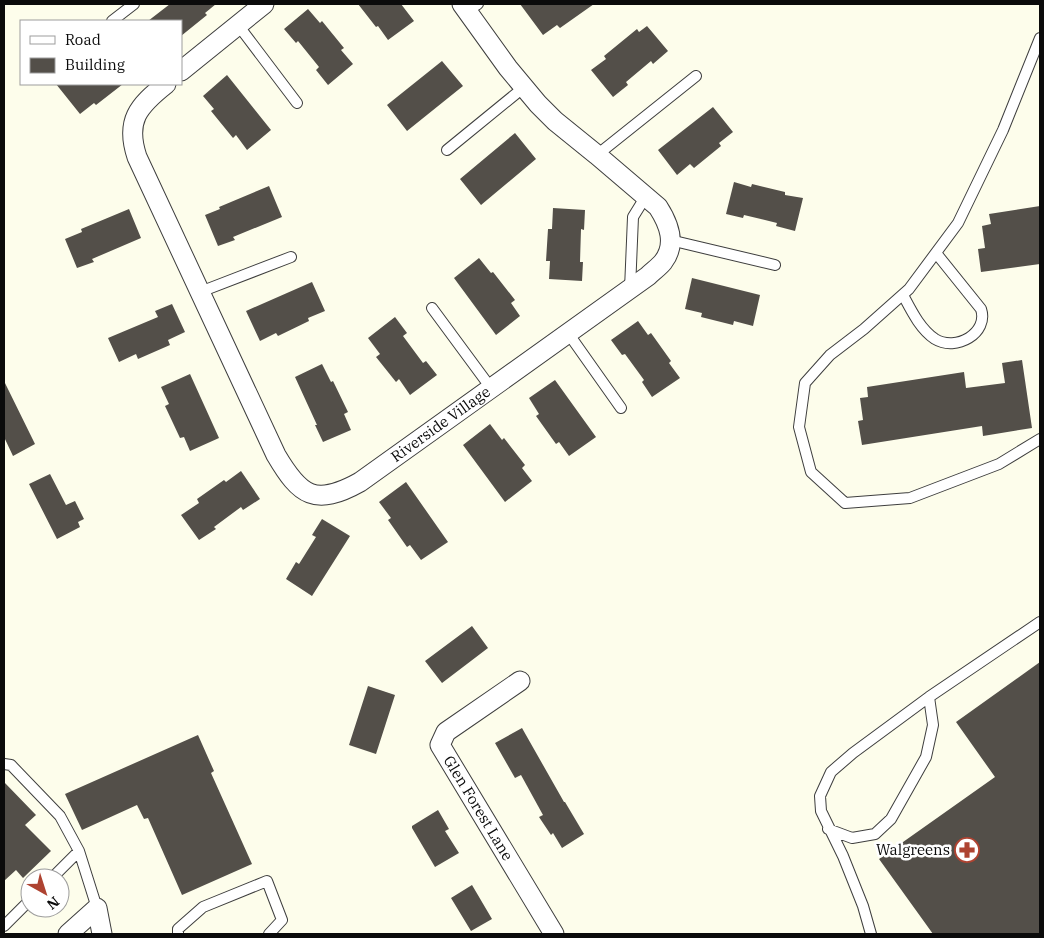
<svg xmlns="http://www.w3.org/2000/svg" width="1044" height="938" viewBox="0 0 1044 938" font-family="'IBM Plex Serif',serif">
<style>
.building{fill:#534f49}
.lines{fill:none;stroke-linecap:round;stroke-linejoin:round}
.lane-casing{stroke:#3e3e3e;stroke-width:12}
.street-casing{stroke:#3e3e3e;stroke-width:21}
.lane{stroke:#fff;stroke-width:10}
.street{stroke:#fff;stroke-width:19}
.labels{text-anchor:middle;stroke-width:5;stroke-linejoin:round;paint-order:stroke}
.street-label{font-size:15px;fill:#0b0b0b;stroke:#fff}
.poi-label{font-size:15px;fill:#0b0b0b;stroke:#fff;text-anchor:end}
</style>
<rect width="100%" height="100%" fill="#fdfdeb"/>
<path class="building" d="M170 4H216L205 13 207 15 181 36V21H148Z
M358 4H401L414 21 388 40 378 26 376 27Z
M520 4H594L560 28 557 25 543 35Z
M308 9 320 23 322 21 344 48 341 50 353 64 328 85 316 70 319 67 298 41 296 43 284 29Z
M647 26 668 51 653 64 651 61 626 82 628 85 613 97 591 70 606 59 604 56 637 29 639 32Z
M442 61 463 86 407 131 387 105Z
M227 75 271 130 247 150 236 135 233 138 211 111 214 109 203 96Z
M56 84H123L96 105 94 103 80 114Z
M713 107 733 132 719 143 721 146 694 168 690 164 677 175 658 150Z
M515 133 536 159 481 205 460 179Z
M734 182 751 187 752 184 785 192V195L803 198 795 231 776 226 777 223 744 215 743 218 726 214Z
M269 186 282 217 233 237 235 240 218 246 205 215 220 209 219 207Z
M1040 206V264L981 272 978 249 985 248 982 226 991 224 989 214Z
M553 208 585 210 584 230 581 229 580 262H583L582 281 549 279 550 261H546L548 229H552Z
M129 209 141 238 92 259 94 262 77 268 65 239 82 232 81 229Z
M479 258 491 273 493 272 515 300 511 303 520 316 496 335 454 278Z
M692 278 760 295 753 326 734 321 733 325 701 317 702 313 685 309Z
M312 282 325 311 308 318 309 321 278 336 276 333 260 341 246 311Z
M172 304 185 332 168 340 170 345 138 359 136 354 119 362 108 338 158 317 155 311Z
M395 317 407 333 403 336 423 363 426 361 437 375 410 395 399 379 396 382 376 357 380 354 368 338Z
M638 321 648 335 651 333 671 361 669 363 680 378 652 397 642 382 644 380 625 354 622 355 611 340Z
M1022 360 1032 428 983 436 982 426 862 445 858 421 863 420 860 398 868 397 867 387 964 372 966 388 1005 383 1002 363Z
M322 364 331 382 333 381 348 412 344 414 351 430 323 442 315 425H317L295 377Z
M190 374 219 438 190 451 184 437 180 438 165 406 169 404 161 387Z
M555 380 596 437 569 456 559 442 556 444 536 416 539 414 529 398Z
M4 381 35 444 13 456 4 437Z
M490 424 502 440 504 438 525 465 522 468 532 481 505 502 463 445Z
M241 471 260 499 243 510 241 507 214 527 216 529 199 540 181 515 199 503 197 499 224 480 226 482Z
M50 474 66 505 75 501 84 519 78 522 80 527 57 539 29 484Z
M406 482 448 542 421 560 410 545 407 547 388 520 391 518 379 502Z
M322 519 350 536 312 596 286 579 296 562 299 564 316 537 312 535Z
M472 626 488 648 442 683 425 661Z
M1040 662V934H933L879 859 995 777 956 722Z
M368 686 395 695 376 754 349 745Z
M522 728 564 802H565L584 834 562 848 553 833 551 835 539 817 543 815 521 775 515 778 495 743Z
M198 735 214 771 211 773 252 864 182 895 148 818 144 819 137 805 82 830 65 794Z
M4 782 36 815 25 825 51 851 23 878 16 870 4 881Z
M438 810 449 829 445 831 459 853 435 867 412 828V826Z
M472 885 492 919 471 931 451 898Z"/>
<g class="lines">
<defs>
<path id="lane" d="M467 11 478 4
M112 21 134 4
M238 25 297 103
M1040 38 1003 130 958 223 909 289 864 329 830 355 805 383 799 427 811 472 845 503 910 498 999 464 1040 439
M447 150 523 88
M597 155 696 76
M670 240 775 265
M630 289 633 217 646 196
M200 292 291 257
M903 295C911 310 920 329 935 339 956 352 989 333 981 309L936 253
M432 308 491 388
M568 333 621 408
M4 764 11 765 60 816 79 851 97 908
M828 829 852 838 875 834 891 819 926 757 933 725 929 697
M52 878 79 851
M4 926 30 900
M178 934V929L203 907 267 881 282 920 269 934
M871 934 863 906 843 856 821 811 820 796 831 772 853 753 929 697 1040 622"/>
<g id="street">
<path d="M181 71 264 4"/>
<path id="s1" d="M166 84C138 106 125 121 137 157L276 455C300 496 315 507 360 482L648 276C653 271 659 267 663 262 677 244 669 224 658 207L597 155 555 121 538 104 508 68 462 4"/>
<path id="s2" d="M520 681 446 732 440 745 554 934"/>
<path d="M68 934 97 908 102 934"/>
</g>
</defs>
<use href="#lane" class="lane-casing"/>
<use href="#street" class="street-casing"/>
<use href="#lane" class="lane"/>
<use href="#street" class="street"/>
</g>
<defs>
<symbol id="pharmacy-ring" viewBox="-11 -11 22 22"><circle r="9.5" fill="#fff" stroke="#ae4331" stroke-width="1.5"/><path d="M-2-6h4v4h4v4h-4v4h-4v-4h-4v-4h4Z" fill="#ae4331"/></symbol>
</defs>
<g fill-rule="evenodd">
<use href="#pharmacy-ring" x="953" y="836" width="28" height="28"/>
</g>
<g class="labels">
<g class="street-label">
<text dy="5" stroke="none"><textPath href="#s1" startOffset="619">Riverside Village</textPath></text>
<text dy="5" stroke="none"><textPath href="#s2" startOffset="178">Glen Forest Lane</textPath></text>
</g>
<g class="poi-label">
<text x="950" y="855">Walgreens</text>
</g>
</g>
<rect width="1044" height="938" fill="none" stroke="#0b0b0b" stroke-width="10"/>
<rect x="20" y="20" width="162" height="65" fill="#ffffff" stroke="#9d9d9d"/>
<rect x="30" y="36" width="25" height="8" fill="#ffffff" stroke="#9d9d9d"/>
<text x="65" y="45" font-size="15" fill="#0b0b0b">Road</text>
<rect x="30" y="58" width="25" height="15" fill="#534f49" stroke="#9d9d9d"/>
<text x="65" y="70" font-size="15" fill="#0b0b0b">Building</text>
<g transform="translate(45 893) rotate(141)"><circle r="24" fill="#ffffff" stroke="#9d9d9d"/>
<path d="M0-4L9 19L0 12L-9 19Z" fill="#ae4331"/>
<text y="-8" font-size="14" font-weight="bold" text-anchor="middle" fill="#0b0b0b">N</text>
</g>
</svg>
